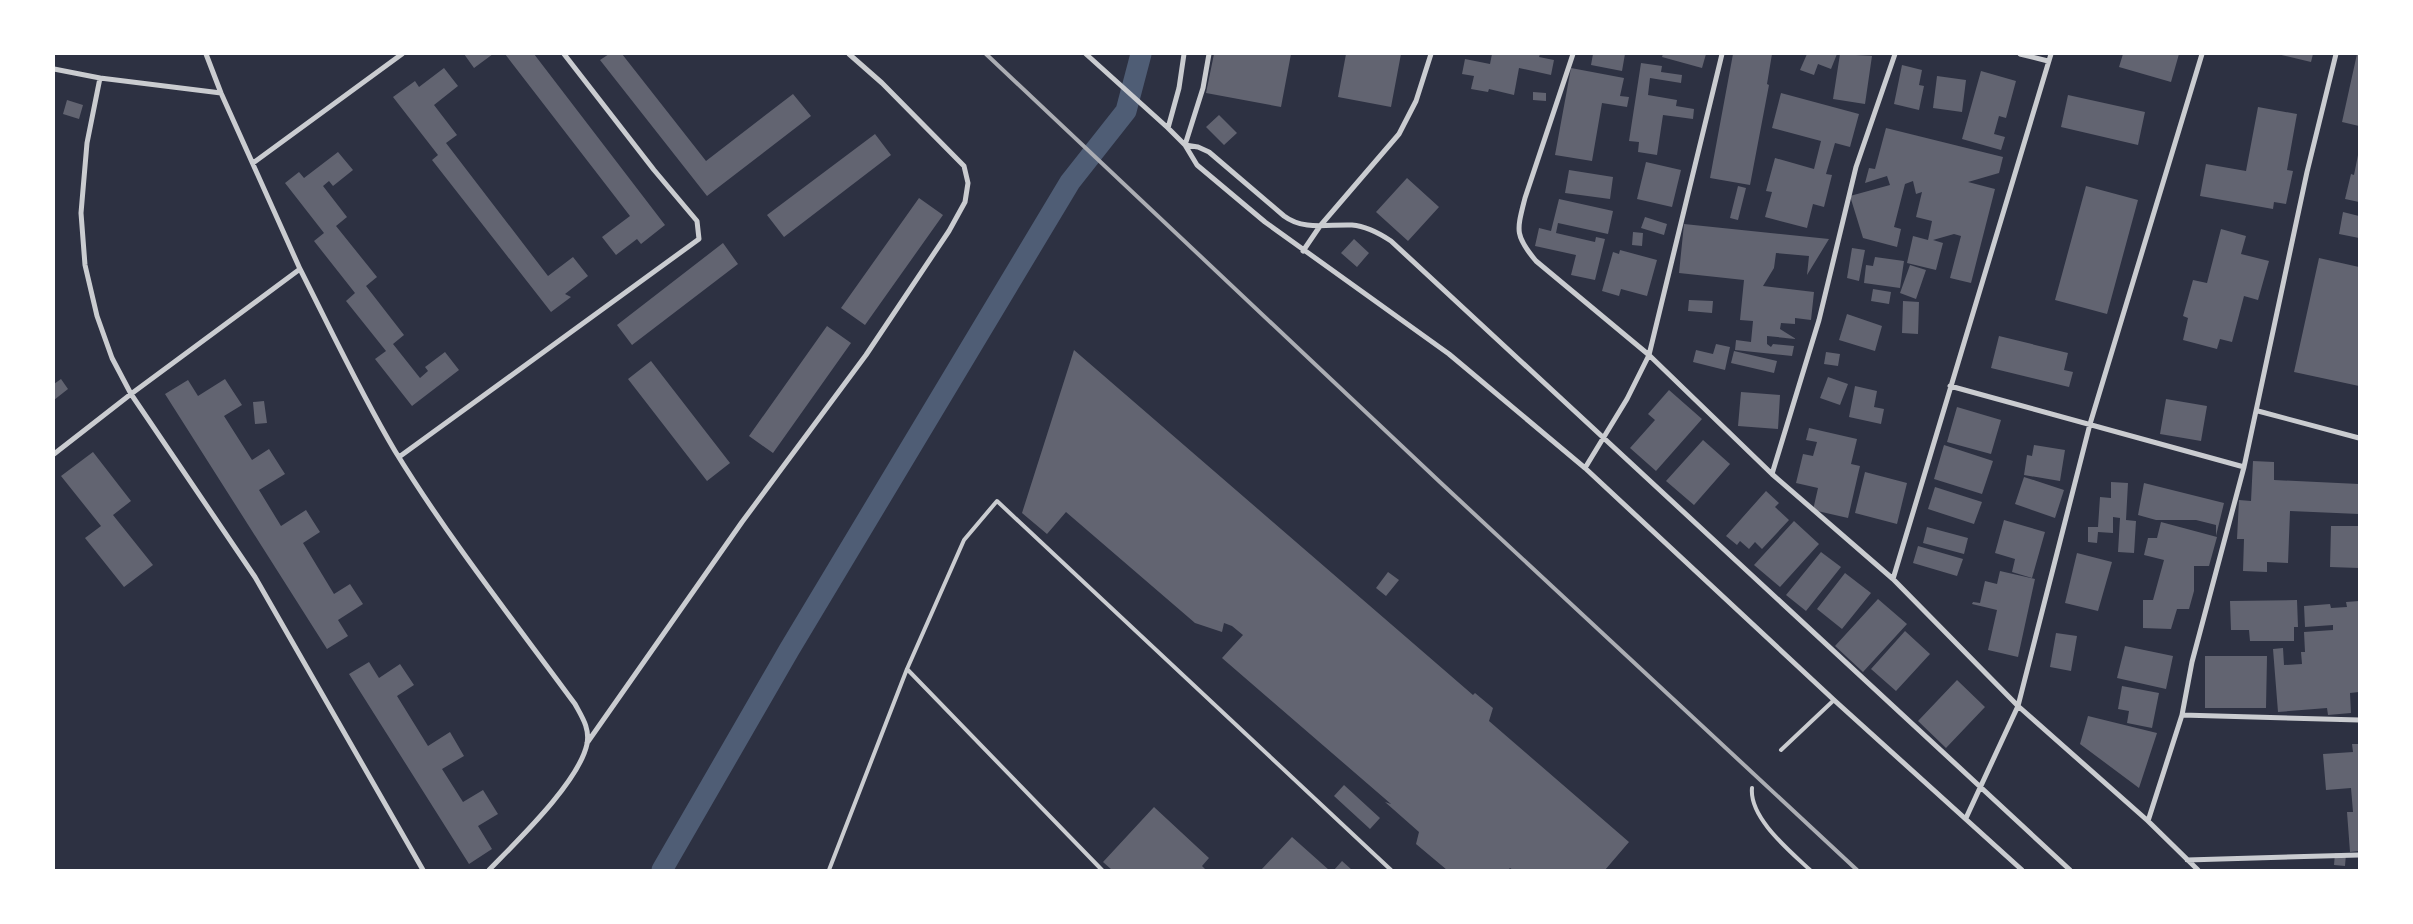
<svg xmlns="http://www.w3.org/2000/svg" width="2413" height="924" viewBox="0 0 2413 924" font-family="'PT Sans Narrow',sans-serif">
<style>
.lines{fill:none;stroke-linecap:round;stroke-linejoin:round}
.canal{stroke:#4f5d75;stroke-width:21}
.building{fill:#626471}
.service{stroke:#caccd0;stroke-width:4}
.minor{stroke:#caccd0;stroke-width:5}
.rail{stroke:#abadb3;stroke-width:4}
</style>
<rect width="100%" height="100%" fill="#2d3142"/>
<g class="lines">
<path class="canal" d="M662 870 789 650 1070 182 1126 111 1141 54"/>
</g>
<path class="building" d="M464 54H493L474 68Z
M505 54H534L665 225 641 244 637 239 616 255 602 237 630 216Z
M609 54H622L706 161 793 94 811 116 707 196 600 60Z
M1214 54H1291L1281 107 1206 93Z
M1346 54H1401L1391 107 1338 97Z
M1492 54H1540L1539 57 1554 60 1551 75 1519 68 1514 95 1489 89 1488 92 1471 89 1474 76 1462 74 1465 59 1490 64Z
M1593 54H1625L1622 71 1591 65Z
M1663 54H1706L1702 68 1662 57Z
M1733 54H1772L1767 84 1769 85 1750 185 1710 178Z
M1807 54H1837L1831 69 1818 64 1814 75 1800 70Z
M1840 54 1872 56 1865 104 1833 99Z
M2123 54H2179L2171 82 2119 67Z
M2277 54H2313L2311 62Z
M2357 54H2359V126L2342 122Z
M1641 63 1662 66 1661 72 1682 75 1681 83 1650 78 1648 95 1677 100 1676 106 1694 109 1693 119 1663 115 1657 155 1638 152 1639 142 1629 141Z
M1902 65 1922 70 1919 85 1924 86 1919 110 1894 104Z
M444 68 458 86 434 105 457 135 446 143 548 276 573 257 588 276 565 294 571 297 551 312 432 160 438 155 393 97 415 81 419 87Z
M1571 68 1624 78 1620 96 1629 97 1627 107 1602 103 1592 161 1555 155Z
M1981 71 2016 81 2006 118 1999 116 1994 134 2005 137 2001 150 1962 139Z
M1937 76 1966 80 1962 112 1933 108Z
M1533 92 1546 93V101L1533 100Z
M1781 93 1859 114 1850 147 1835 143 1826 174 1832 175 1824 207 1813 204 1807 228 1765 217 1772 192 1766 191 1775 158 1814 169 1821 141 1772 128Z
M2068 95 2145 112 2138 145 2061 127Z
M67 100 83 105 79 119 63 114Z
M2258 107 2297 114 2287 170 2293 171 2286 204 2274 202 2273 209 2200 196 2206 164 2246 171Z
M1219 115 1237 133 1224 145 1206 127Z
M1886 128 2003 157 1999 173 1968 182 1995 189 1971 283 1950 278 1961 236 1954 234 1933 240 1943 243 1936 270 1907 263 1913 236 1928 240 1932 221 1916 217 1922 192 1916 194 1913 181 1905 184 1894 227 1901 229 1897 247 1863 238 1850 196 1890 185 1887 176 1865 183 1869 168 1875 169Z
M875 134 891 155 784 237 767 215Z
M338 152 353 170 333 186 329 181 323 186 347 217 336 226 377 277 366 286 404 335 393 344 420 378 428 371 425 367 445 352 459 370 412 406 375 359 386 351 346 301 355 293 314 241 324 233 285 183 299 172 304 178Z
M2358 155H2359V202L2345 199 2351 174 2354 175Z
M1646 162 1681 170 1672 207 1637 199Z
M1569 170 1613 177 1610 199 1565 193Z
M1407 178 1439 207 1408 241 1376 212Z
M1738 186 1746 188 1738 220 1730 218Z
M2086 186 2138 200 2107 314 2055 300Z
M919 198 943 215 865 325 841 308Z
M1559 199 1613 211 1608 234 1558 223 1556 233 1595 242 1596 237 1605 239 1595 280 1571 275 1576 255 1535 246 1539 228 1551 231Z
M2343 212 2359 216V238L2339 234Z
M1645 217 1667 224 1664 235 1641 228Z
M1684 224 1829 239 1807 275 1809 256 1776 253 1774 268 1763 286 1814 292 1811 320 1795 318V324L1781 323 1780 329 1796 339 1767 336V344L1771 347 1773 344 1794 346 1792 356 1735 350 1736 340 1751 342 1753 321 1740 320 1744 280 1679 273Z
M2221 229 2246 236 2241 254 2269 261 2258 300 2244 296 2232 342 2220 339 2217 349 2183 340 2188 318 2183 316 2193 280 2207 283Z
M1633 232 1643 233 1642 246 1632 245Z
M1354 239 1369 253 1357 267 1341 253Z
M723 243 738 264 632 345 617 325Z
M1852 248 1865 250 1859 281 1847 278Z
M1620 250 1657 260 1647 296 1621 289 1619 296 1602 291 1613 252 1619 254Z
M1875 257 1904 261 1900 288 1864 283 1866 265 1873 266Z
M2319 258 2359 267V386L2294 372Z
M1910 265 1926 270 1916 299 1900 293Z
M1873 289 1891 292 1889 304 1871 301Z
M1689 300 1713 301 1712 313 1688 311Z
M1903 301 1919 302 1918 334 1902 333Z
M1847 314 1882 326 1875 351 1839 340Z
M827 326 851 343 773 453 749 436Z
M1999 336 2068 353 2064 370 2073 372 2069 387 1991 368Z
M1716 344 1730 347 1725 370 1693 362 1696 350 1713 354Z
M1074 350 1473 695 1475 693 1493 708 1489 721 1629 842 1605 870H1513L1510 868 1508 870H1447L1416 844 1419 832 1385 802 1391 804 1222 658 1243 635 1232 626 1224 623 1222 632 1195 623 1066 512 1047 534 1022 513Z
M1734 351 1777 361 1774 373 1731 363Z
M1826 352 1840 354 1838 366 1824 364Z
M651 361 730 463 707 481 628 379Z
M1828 377 1848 384 1840 405 1820 398Z
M61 379 68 389 54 400V384Z
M225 379 242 405 224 416 252 460 269 449 285 474 259 490 281 526 306 510 320 532 303 543 334 594 350 584 363 604 338 620 348 636 327 649 165 394 188 380 198 396Z
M1855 386 1877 391 1874 407 1884 409 1881 424 1849 417Z
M1669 390 1702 419 1656 471 1630 448 1655 420 1648 414Z
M1741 392 1780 395 1778 429 1738 426Z
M2166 399 2207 406 2201 441 2160 434Z
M264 401 267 423 255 424 253 402Z
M1957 407 2001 420 1991 454 1947 442Z
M1809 428 1857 439 1851 464 1860 466 1848 518 1813 510 1818 488 1796 483 1803 454 1813 456 1817 442 1806 440Z
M1703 440 1730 464 1694 505 1666 481Z
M1944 445 1993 461 1982 494 1934 479Z
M2034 445 2065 450 2060 481 2024 475 2027 455 2032 456Z
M93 452 131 501 113 515 153 565 124 587 85 538 101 526 61 476Z
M2253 461 2274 462V480L2359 484V514L2290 511 2288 563 2267 562V572L2243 571 2244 539H2237L2239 500 2251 501Z
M1865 472 1907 483 1897 524 1855 513Z
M2024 477 2064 490 2055 518 2015 504Z
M2111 482 2128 483 2126 520 2136 521 2134 553 2118 552 2120 518 2113 517V533L2098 532 2097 543 2088 542V527H2098L2100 497 2111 498Z
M2144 483 2224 503 2216 536V525L2196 520H2156L2138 515Z
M1935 487 1982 502 1974 524 1928 509Z
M1766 491 1779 503 1775 507 1789 520 1762 549 1755 542 1749 549 1740 541 1737 545 1726 536Z
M2004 520 2045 532 2032 578 2012 572 2015 559 1995 553Z
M1794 521 1819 544 1780 587 1754 565Z
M2161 522 2217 537 2209 566H2194V591L2189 609H2177L2171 629 2143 628V600H2153L2164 560 2144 555 2148 538H2157Z
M2331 526H2359V568L2330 567Z
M1927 527 1968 538 1964 554 1923 543Z
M1918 546 1963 559 1957 576 1913 563Z
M1821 552 1841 567 1806 611 1786 595Z
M2077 553 2112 562 2098 611 2065 603Z
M2000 571 2035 579 2018 657 1988 650 1997 610 1972 604 1973 602 1980 603 1985 581 1997 584Z
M1388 572 1399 580 1386 596 1376 588Z
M1845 573 1871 593 1842 629 1817 609Z
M1878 599 1907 624 1863 672 1835 646Z
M2297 600 2298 627H2294V641H2250L2249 630H2231L2230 601Z
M2359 601V692L2350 693 2351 713 2328 715 2327 708 2278 712 2273 649 2283 648 2284 665 2302 664 2301 652H2305L2304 632 2333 630V625L2305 627 2304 606 2330 604 2331 608 2347 607 2346 602Z
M1905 631 1930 654 1896 691 1871 669Z
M2056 633 2077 636 2071 671 2050 667Z
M2125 646 2173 656 2166 689 2117 678Z
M2205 656H2267L2266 708H2205Z
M369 662 379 678 400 664 414 685 397 696 428 746 450 732 464 756 442 769 463 802 483 790 498 814 478 826 492 849 469 864 349 674Z
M1957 680 1985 707 1946 748 1918 721Z
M2122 686 2159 693 2152 728 2127 723 2129 711 2118 709Z
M2088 716 2157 733 2139 788 2080 744Z
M2352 744H2359V851L2350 852 2347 812H2353L2351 788 2326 790 2323 754 2353 752Z
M1344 785 1380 818 1370 829 1334 796Z
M1154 807 1209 858 1202 866 1206 870H1112L1103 862Z
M1292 837 1329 870H1261Z
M2335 853 2346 854 2345 866 2334 865Z
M1342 861 1352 870H1334Z"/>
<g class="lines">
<path class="service" d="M907 669 1102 870
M1781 750 1834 700
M1752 788C1749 818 1790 851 1810 870
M829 870 907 669 964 540 997 501 1391 870"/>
<path class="minor" d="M206 54 221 93 300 269
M1086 54 1168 128 1185 145 1197 165 1265 222 1449 354 1585 468 1834 700 2022 870
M1573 54 1525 198C1517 230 1514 235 1536 261L1649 355 1772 474 1893 579 2018 706 2148 821 2198 870
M2020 54 2048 61
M54 69 100 78 221 93
M100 78 87 143 81 213 85 265 97 316 112 358 131 394 255 577 423 870
M1168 128 1179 88 1184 54
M1185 145 1198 147 1209 152 1284 216C1304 231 1328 224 1352 225 1366 226 1379 233 1391 241L2070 870
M1185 145 1203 88 1209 54
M253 163 402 54
M1303 251 1320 226 1399 134 1416 101 1431 54
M1950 386 2244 467
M2258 411 2359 438
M54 454 131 394 300 269C331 330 360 392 395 451 449 539 514 621 575 704 582 717 590 728 587 744 579 782 517 841 489 870
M399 457 699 239 697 221 654 170 564 54
M1585 468 1627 399 1649 355 1722 54
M1772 474 1819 320 1856 167 1895 54
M1893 579 2051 54
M2182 715 2359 720
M587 743 742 522 866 355 949 231 965 202 968 183 964 166 882 83 849 54
M1966 818 2018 706 2090 424 2202 54
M2148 821 2182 715 2192 662 2244 467 2307 172 2336 54
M2187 860 2359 855"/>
<path class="rail" d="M986 54 1442 484 1857 870"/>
</g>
<rect width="2413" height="924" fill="none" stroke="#ffffff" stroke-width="110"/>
</svg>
